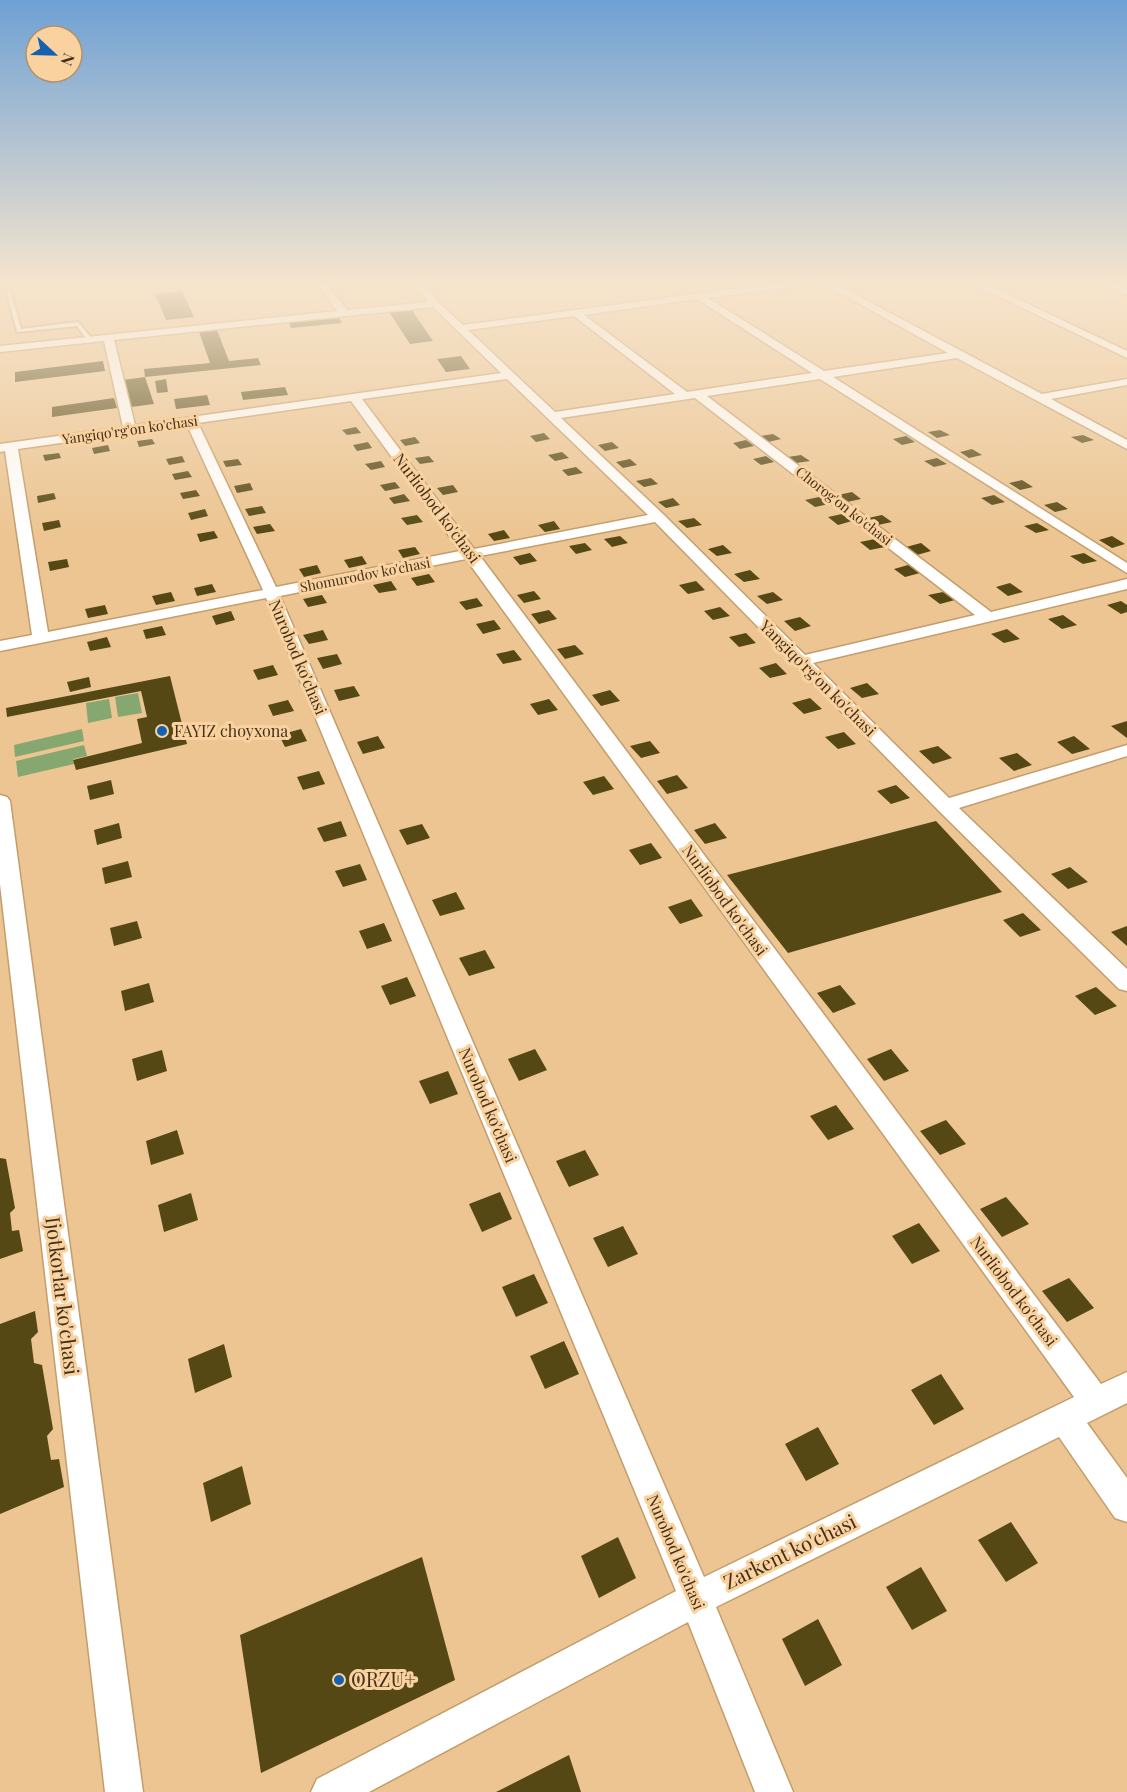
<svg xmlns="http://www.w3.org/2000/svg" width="1127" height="1792" viewBox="0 0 1127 1792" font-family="'Playfair Display',serif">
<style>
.green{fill:#86a870}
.building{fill:#554814}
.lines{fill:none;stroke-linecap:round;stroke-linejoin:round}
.service-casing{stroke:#c39d6b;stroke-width:4}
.minor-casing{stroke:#c39d6b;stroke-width:3}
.service{fill:#fff;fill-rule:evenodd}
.minor{fill:#fff;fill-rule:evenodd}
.poi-dot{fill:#1561b0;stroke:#fad29f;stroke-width:2}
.labels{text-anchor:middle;stroke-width:6;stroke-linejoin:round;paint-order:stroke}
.far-street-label{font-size:14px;fill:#41311c;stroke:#fad29f}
.street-label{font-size:16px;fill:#41311c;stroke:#fad29f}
.poi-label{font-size:16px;fill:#41311c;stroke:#fad29f;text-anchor:start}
.near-street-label{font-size:20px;fill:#41311c;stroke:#fad29f}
.near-poi-label{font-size:20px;fill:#41311c;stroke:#fad29f;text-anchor:start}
</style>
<rect width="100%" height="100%" fill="#ecc592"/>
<path class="green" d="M138 693 142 713 118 717 115 697Z
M109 699 112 718 88 723 86 703Z
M82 729 84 741 15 757 14 745Z
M84 745 87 756 73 759 74 764 18 777 16 761Z"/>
<path class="building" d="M182 291 194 317 166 320 155 294Z
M412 310 433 341 410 344 389 312Z
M339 318 342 323 291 328 289 322Z
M217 330 229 361 258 358 261 365 145 377 154 404 131 407 123 380 145 377 144 369 210 363 199 332Z
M461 356 470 369 446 372 437 359Z
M103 361 105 371 15 382V372Z
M166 379 168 392 157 393 155 381Z
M285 387 288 395 243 400 241 392Z
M207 395 210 405 176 409 174 399Z
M114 398 117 408 52 417V407Z
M356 427 361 433 347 435 342 430Z
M940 430 950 435 937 438 928 432Z
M544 433 550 439 536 442 530 436Z
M773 434 781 439 768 442 760 436Z
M1083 435 1094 440 1082 443 1071 437Z
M906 436 915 442 902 445 893 439Z
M415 437 420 443 405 446 400 440Z
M152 439 155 444 139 447 137 441Z
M746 440 754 446 740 449 733 443Z
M368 442 372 448 357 451 353 445Z
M612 442 619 448 605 451 598 445Z
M108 445 110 451 94 454 92 448Z
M972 449 982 455 969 458 960 452Z
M562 452 569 458 555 461 548 455Z
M59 453 61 458 45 461 43 455Z
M801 455 810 461 796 463 788 457Z
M182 456 185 462 169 465 166 459Z
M429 456 434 462 420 464 415 458Z
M766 456 774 462 761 465 753 459Z
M937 458 947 464 934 467 924 461Z
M238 459 242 465 226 467 223 461Z
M630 459 637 465 623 468 616 462Z
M381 461 385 467 371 470 365 464Z
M576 467 583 473 568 476 562 470Z
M188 471 192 477 175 480 172 474Z
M651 478 658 484 644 487 636 481Z
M1022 480 1033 487 1020 490 1009 483Z
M395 482 400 488 385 491 380 485Z
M250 483 253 490 237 493 234 486Z
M453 485 458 492 443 495 437 488Z
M196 490 200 496 183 499 180 493Z
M852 492 861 499 847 502 838 495Z
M54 493 56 499 38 503 37 496Z
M404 494 410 501 394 504 389 498Z
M994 495 1005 502 992 505 981 498Z
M819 497 829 504 815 507 805 500Z
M673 498 680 505 666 508 658 502Z
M1057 502 1068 509 1055 512 1044 505Z
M262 506 266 513 249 516 245 509Z
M205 509 208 516 191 520 188 513Z
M842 514 852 521 838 525 828 517Z
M417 515 423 522 407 525 401 518Z
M882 515 892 522 878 525 868 518Z
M694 518 702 525 687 528 678 521Z
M59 520 61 527 44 531 42 523Z
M554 521 560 529 545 532 538 525Z
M1037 523 1049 530 1036 533 1024 526Z
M270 524 275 531 257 534 253 527Z
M504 530 510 538 494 541 488 534Z
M214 531 218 538 200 542 197 534Z
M620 536 628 543 612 547 604 539Z
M1112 536 1125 544 1112 548 1099 540Z
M875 539 885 547 870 550 860 542Z
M585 543 592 550 576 554 569 546Z
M921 543 931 551 917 555 906 547Z
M723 545 732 553 717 556 708 549Z
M415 547 420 554 403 558 398 550Z
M530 553 537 561 520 565 513 557Z
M1084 553 1097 561 1083 564 1070 556Z
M362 556 367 564 349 568 344 560Z
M67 559 69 567 50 571 48 562Z
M317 565 321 573 304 577 299 569Z
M908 565 920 573 905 577 894 569Z
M750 570 760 579 744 582 734 574Z
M429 574 435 582 417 586 411 578Z
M391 581 397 590 379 593 373 585Z
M696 581 705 590 688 594 679 585Z
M1010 583 1023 592 1008 596 996 587Z
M212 584 216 592 197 596 194 588Z
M534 591 541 599 524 603 517 595Z
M171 592 175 601 156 605 152 596Z
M773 592 783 600 767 604 757 596Z
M943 592 955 600 940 604 928 595Z
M322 595 327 603 308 607 303 599Z
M477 598 483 606 466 610 459 602Z
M1121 601 1127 605V612L1121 614 1107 605Z
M105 605 108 614 88 618 85 609Z
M720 607 730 616 713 620 704 611Z
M549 610 557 619 539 624 531 614Z
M231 611 235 620 216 625 212 616Z
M1063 615 1077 625 1062 629 1048 619Z
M800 617 811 626 795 631 784 621Z
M494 620 501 629 483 634 476 624Z
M162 626 166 635 146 639 143 630Z
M1007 629 1020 639 1004 643 991 634Z
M323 630 328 640 309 644 303 635Z
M746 633 756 643 739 647 729 637Z
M107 637 111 647 90 651 87 642Z
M575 645 584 654 565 659 557 649Z
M514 650 522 660 503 664 496 654Z
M337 654 342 664 323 669 317 658Z
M776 663 787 674 770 678 759 668Z
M273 665 278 675 258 680 253 670Z
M170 676 187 744 76 770 73 760 142 743 137 719 147 717 141 691 7 717 6 708Z
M89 677 91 687 70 692 67 682Z
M867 683 879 694 862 698 850 688Z
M354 686 360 696 339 701 334 690Z
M610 690 620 701 601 706 592 695Z
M810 698 822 709 804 714 792 703Z
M549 699 558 710 538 715 530 704Z
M288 700 294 711 273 716 268 705Z
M1127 721V738L1111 726Z
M301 729 307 741 285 747 279 735Z
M844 732 856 744 838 749 825 737Z
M378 736 385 748 363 754 357 742Z
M1074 736 1090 749 1072 754 1057 742Z
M650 741 660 753 641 758 630 746Z
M938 746 952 758 933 764 919 751Z
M1017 753 1032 765 1014 771 999 758Z
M319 771 325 784 303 790 297 777Z
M677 775 688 788 667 794 657 781Z
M604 776 614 789 593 795 583 782Z
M111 780 114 794 90 800 87 786Z
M896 785 910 798 891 804 877 791Z
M341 821 347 836 324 842 317 828Z
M936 821 1002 892 788 953 727 875Z
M119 823 122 838 97 845 94 830Z
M715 823 727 838 705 844 694 830Z
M422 824 430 838 407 845 399 830Z
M651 843 662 858 640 865 629 850Z
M128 861 132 877 105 884 102 868Z
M360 864 367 880 343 887 335 871Z
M1070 867 1088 882 1068 889 1051 874Z
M456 892 465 909 440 916 432 900Z
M691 899 703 916 680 924 668 907Z
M1023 913 1041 930 1020 937 1003 920Z
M137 921 142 938 114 946 110 928Z
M384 923 392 941 367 949 359 931Z
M1127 926V946L1111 932Z
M485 950 495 968 469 976 459 958Z
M407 977 416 996 390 1005 381 986Z
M149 983 154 1002 125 1011 121 991Z
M840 985 856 1004 833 1013 817 993Z
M1096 987 1117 1006 1095 1015 1075 996Z
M535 1049 547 1070 519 1081 508 1059Z
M891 1049 909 1071 884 1081 867 1059Z
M162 1050 167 1071 137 1081 132 1059Z
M448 1071 458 1094 430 1104 419 1081Z
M836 1105 854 1129 828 1140 810 1116Z
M946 1120 966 1144 940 1155 920 1131Z
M177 1130 184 1154 151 1165 146 1141Z
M585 1150 599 1175 569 1187 556 1161Z
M0 1158 6 1159 15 1208 10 1213 12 1231 19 1230 23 1251 0 1259Z
M500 1192 512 1219 482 1232 469 1204Z
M191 1193 198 1220 164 1232 158 1205Z
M1006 1197 1029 1224 1002 1237 980 1209Z
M919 1223 940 1251 912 1264 892 1236Z
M623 1226 638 1254 608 1267 593 1238Z
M534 1274 548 1303 516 1317 502 1287Z
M1069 1278 1094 1308 1067 1322 1042 1291Z
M35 1311 38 1332 31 1339 34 1363 42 1365 53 1429 47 1436 51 1460 59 1459 64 1487 0 1514V1324Z
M564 1341 579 1374 545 1389 530 1356Z
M224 1344 232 1377 195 1393 188 1359Z
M941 1374 964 1409 934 1425 911 1390Z
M818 1427 839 1464 806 1481 785 1444Z
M242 1466 251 1504 211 1522 203 1483Z
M1011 1522 1038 1563 1006 1582 978 1540Z
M618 1537 636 1578 599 1598 581 1556Z
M422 1557 455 1680 261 1773 240 1635Z
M921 1567 947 1611 912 1630 886 1587Z
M818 1619 842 1665 805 1686 782 1639Z
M569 1755 581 1792H496Z"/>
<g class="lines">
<defs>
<path id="service" d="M8 289 10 290 21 329 78 322 93 340 88 341 77 326 17 332 6 290Z"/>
<path id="minor" d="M316 283H326L347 310 428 302 414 283H424L438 302 463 325 777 283H804L799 286 708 298 824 371 948 353 822 283H834L1042 394 1127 379V385L1051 399 1127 440V449L957 358 833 377 1127 563V573L820 379 707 396 991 612 1127 579V589L813 663 949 798 1127 745V756L959 808 1127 969V991L1119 989 938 810 655 522 480 556 1101 1384 1127 1372V1403L1087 1423 1127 1478V1522L1115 1518 1059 1437 716 1607 793 1792H755L688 1622 369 1792H311L317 1779 676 1591 266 598 0 651V641L32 635 5 451 0 452V444L123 427 104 341 0 352V346L337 311ZM697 299 812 373 687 392 584 315ZM433 307 501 373 135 425 114 340ZM574 316 675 394 555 412 468 330ZM507 379 648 515 474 549 362 399ZM695 398 975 615 805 655 663 514 561 418ZM351 401 460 551 276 587 198 423ZM187 425 263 590 48 632 18 449ZM466 559 1074 1397 704 1577 280 596Z
M971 283H984L1127 351V358Z
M1101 283H1114L1127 289V295Z
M0 795 7 797 10 801 143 1792H105L0 884Z"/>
</defs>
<use href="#service" class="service-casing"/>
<use href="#minor" class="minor-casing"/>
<use href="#service" class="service"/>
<use href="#minor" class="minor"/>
</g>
<linearGradient id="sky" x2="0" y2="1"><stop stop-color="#6fa1d4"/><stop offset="0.53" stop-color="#f6e5ce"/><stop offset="1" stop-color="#f6e5ce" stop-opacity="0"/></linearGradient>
<rect width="1127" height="534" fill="url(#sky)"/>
<g class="poi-dot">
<circle cx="162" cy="731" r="6"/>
<circle cx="339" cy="1680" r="6"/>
</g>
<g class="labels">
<g class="far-street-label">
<text transform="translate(130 430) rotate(-8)" y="5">Yangiqo'rg'on ko'chasi</text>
<text transform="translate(844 506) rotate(38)" y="5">Chorog'on ko'chasi</text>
<text transform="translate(365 575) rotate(-11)" y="5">Shomurodov ko'chasi</text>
</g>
<g class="street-label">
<text transform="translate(437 508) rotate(53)" y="6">Nurliobod ko'chasi</text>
<text transform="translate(298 657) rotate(67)" y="6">Nurobod ko'chasi</text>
<text transform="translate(818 678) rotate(45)" y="6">Yangiqo'rg'on ko'chasi</text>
<text transform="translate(725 900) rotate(54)" y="6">Nurliobod ko'chasi</text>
<text transform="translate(488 1105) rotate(67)" y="6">Nurobod ko'chasi</text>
<text transform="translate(1014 1291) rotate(53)" y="6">Nurliobod ko'chasi</text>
<text transform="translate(676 1552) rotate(67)" y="6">Nurobod ko'chasi</text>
</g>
<g class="poi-label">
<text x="174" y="737">FAYIZ choyxona</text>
</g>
<g class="near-street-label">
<text transform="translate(62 1296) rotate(83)" y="7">Ijotkorlar ko'chasi</text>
<text transform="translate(790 1552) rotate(-26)" y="7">Zarkent ko'chasi</text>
</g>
<g class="near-poi-label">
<text x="351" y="1687">ORZU+</text>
</g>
</g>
<g transform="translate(54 54) rotate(112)"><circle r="28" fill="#fad29f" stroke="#b0926b" stroke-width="1.5"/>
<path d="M0-4.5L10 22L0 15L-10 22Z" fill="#1561b0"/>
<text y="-9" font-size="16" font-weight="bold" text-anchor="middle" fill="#41311c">N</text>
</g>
</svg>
